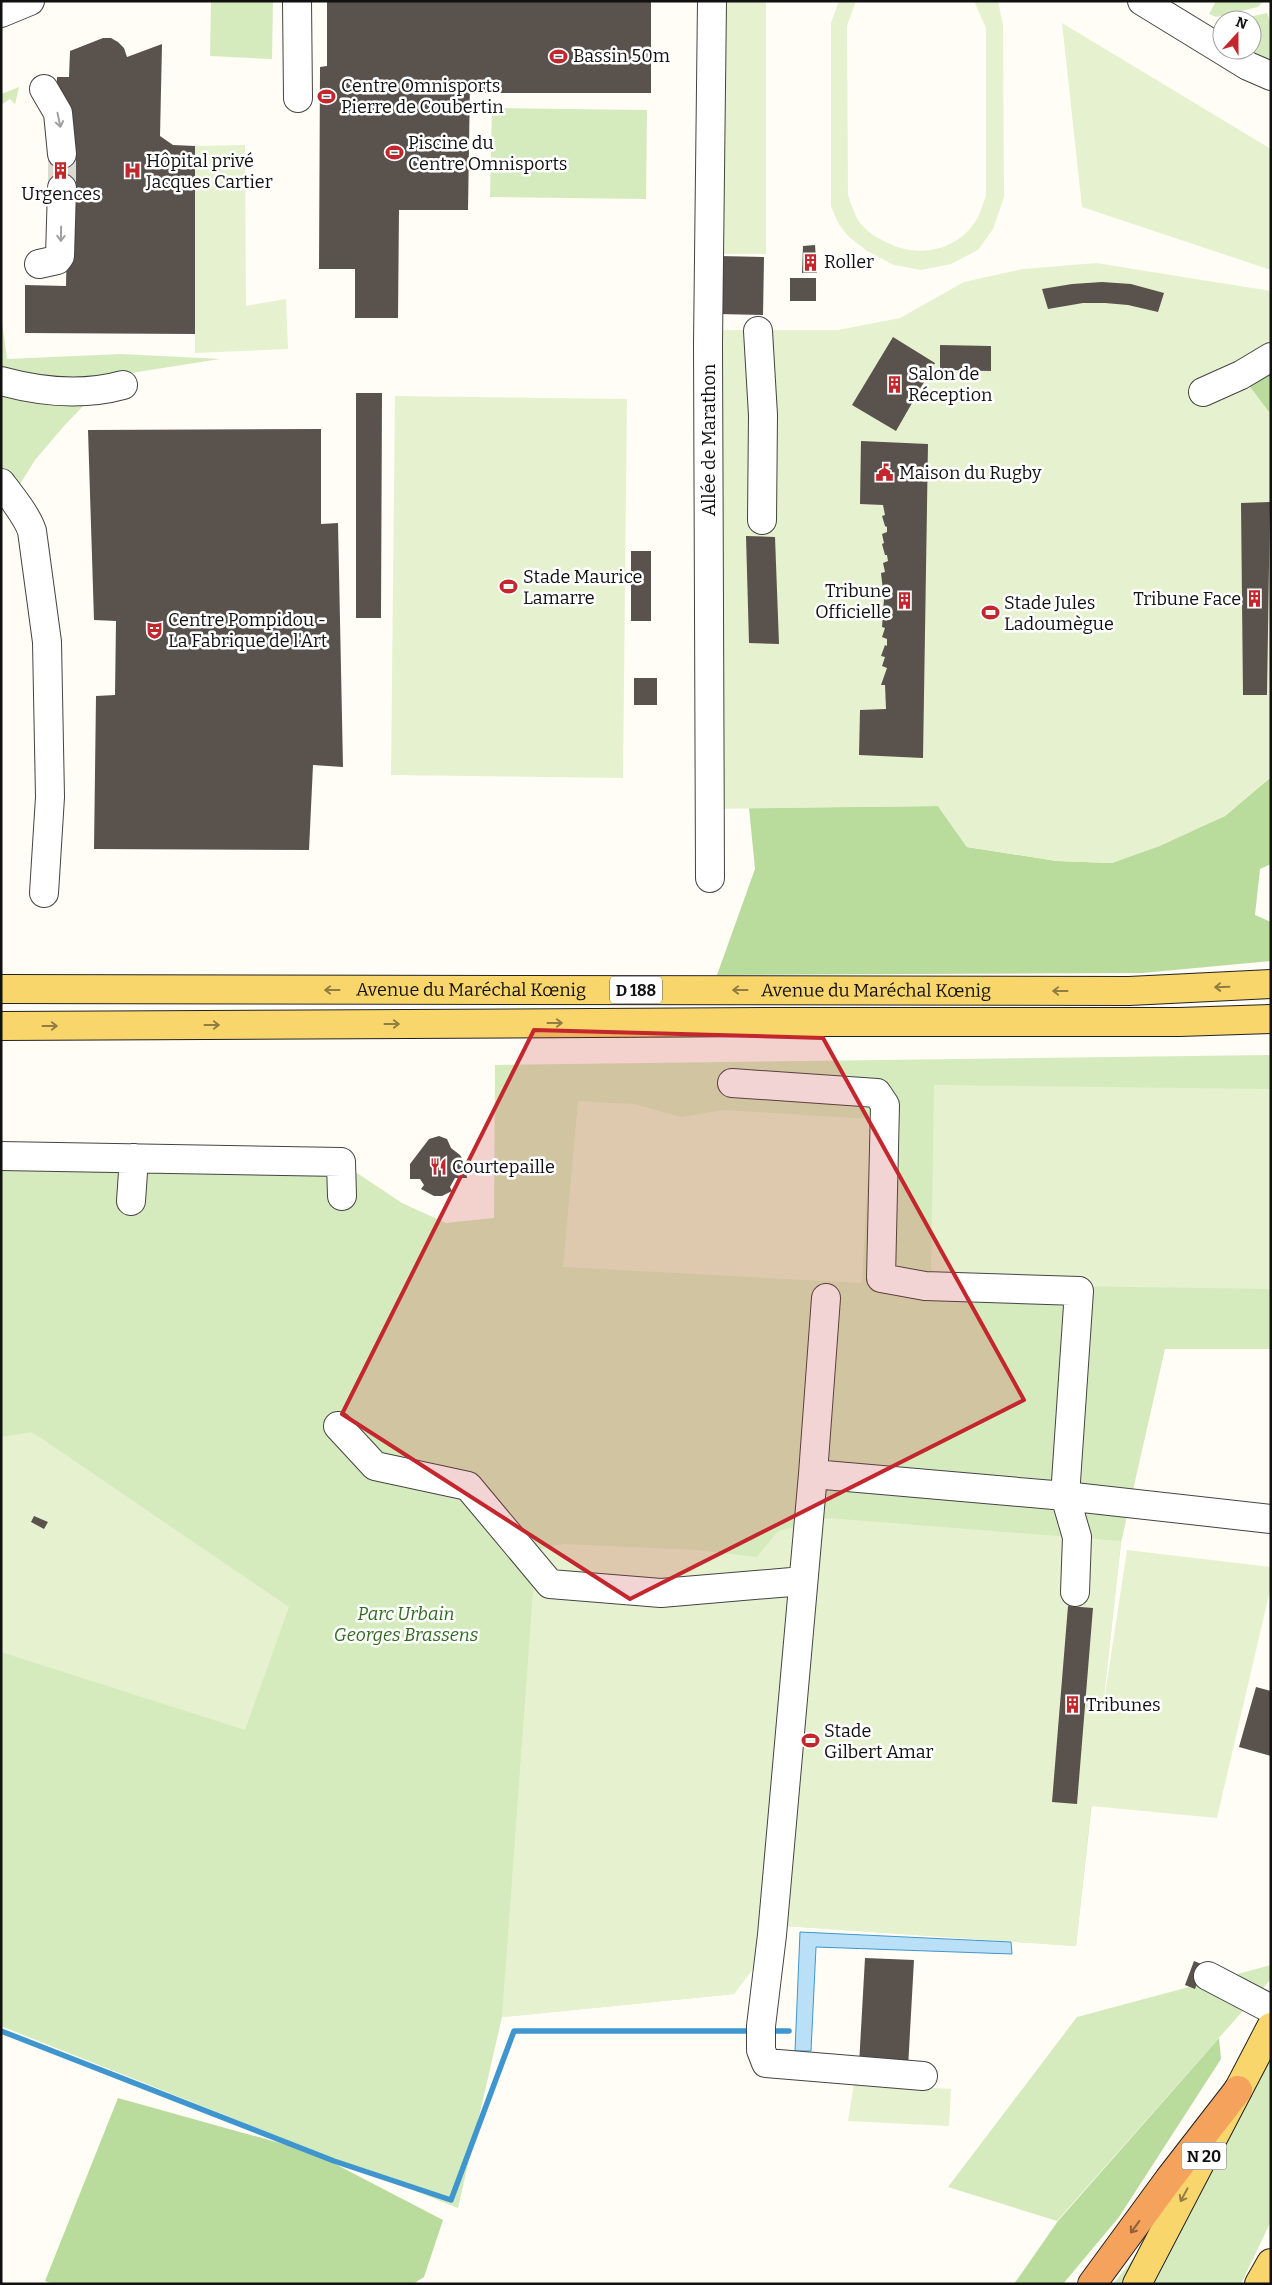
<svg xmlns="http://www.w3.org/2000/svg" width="1272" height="2285" viewBox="0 0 1272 2285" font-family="Bitter,serif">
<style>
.green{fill:#d5ebbd}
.forest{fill:#b9dc9c}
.pitch{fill:#e6f2cf}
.water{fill:#b9e0f7;stroke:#3f96cf}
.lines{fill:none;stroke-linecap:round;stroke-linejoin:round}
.stream{stroke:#3f96cf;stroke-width:5.5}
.building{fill:#5a524d}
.minor-tunnel{stroke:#dbdad3;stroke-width:28;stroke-dasharray:28 14;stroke-linecap:butt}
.minor-casing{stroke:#444;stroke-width:30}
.major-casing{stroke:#222;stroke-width:30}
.highway-casing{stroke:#222;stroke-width:30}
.minor{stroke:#fff;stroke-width:28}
.major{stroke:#f9d66b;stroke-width:28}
.highway{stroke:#f5a25d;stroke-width:28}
.oneway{stroke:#a0a0a0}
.oneway2{stroke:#917d42}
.oneway3{stroke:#8e613b}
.marked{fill:#c4262e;fill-opacity:0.2;stroke:#c4262e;stroke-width:4;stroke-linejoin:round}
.labels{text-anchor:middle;stroke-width:5;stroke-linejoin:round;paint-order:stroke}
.shield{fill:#fff;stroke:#585858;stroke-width:1}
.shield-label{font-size:16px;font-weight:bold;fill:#111}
.poi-label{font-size:18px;fill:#111;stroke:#fff;text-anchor:start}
.street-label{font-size:18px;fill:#111;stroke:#fff}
.park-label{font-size:18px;font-style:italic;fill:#2f6b1f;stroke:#fff}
</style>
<rect width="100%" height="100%" fill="#fffdf5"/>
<path class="green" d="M211 1H273L272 59 210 56Z
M1216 1H1263L1258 7 1216 17 1209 14Z
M1267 13 1271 24V63L1240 50H1252V20H1235Z
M19 87 15 104 10 99 1 105V94Z
M492 108 647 110 646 199 490 197Z
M1 315 7 359 121 354 220 359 112 376 64 426 35 460 9 502 1 510Z
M1271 1055V1349H1165L1121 1543 1076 1946 785 1926 734 1994 502 2017 458 2208 1 2026V1171H354L402 1203 446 1223 494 1218 495 1065Z
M1271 1965V1979L1057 2221 948 2187 1077 2017Z
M1271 2054V2221L1242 2282 1241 2284H1151Z
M1139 2252 1122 2284H1113Z"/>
<path class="forest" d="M1271 357V415L1241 375Z
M1271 777V864L1260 869 1255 915 1271 922V961L1142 973 717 975 755 869 749 808 938 806 967 847 1057 861 1112 863 1225 816Z
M1219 2038 1221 2059 1119 2217 1063 2284H1014L1058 2221Z
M118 2098 312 2152 443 2220 424 2277 413 2284H52L45 2281Z"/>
<path class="pitch" d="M719 1H766V254H719Z
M839 1H856L847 26 848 195C851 203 854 213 858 220 865 231 877 238 888 243 920 259 960 250 978 217 981 211 983 203 986 196V28L974 1H998L1003 25 1004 197 993 229 978 250 951 264 921 270 894 265 867 251 848 236 838 223 831 206V23Z
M1062 23 1271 149V270L1082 207Z
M245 145 246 306 286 299 288 349 195 353V146Z
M1096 263 1271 291V357L1241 375 1271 415V775L1268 779 1225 816 1160 846 1112 863 1057 861 967 847 938 806 711 809 708 330H838L900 318 964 282 1023 269Z
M395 396 627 399 623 778 391 775Z
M934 1085 1271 1089V1289L931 1284Z
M578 1101 634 1104 681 1117 724 1110 871 1119 862 1283 563 1267Z
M32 1432 289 1607 245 1730 1 1652V1437Z
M828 1518 1121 1541 1103 1708 1127 1550 1271 1567V1586L1217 1818 1091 1806 1076 1946 785 1926 734 1994 502 2017 536 1550 563 1544 697 1550 757 1557 778 1531Z
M854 2083 951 2089 949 2126 848 2121Z"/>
<path class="water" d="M800 1932 1011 1942 1012 1954 816 1947 811 2051H795Z"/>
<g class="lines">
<path class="stream" d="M1 2031 334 2161 451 2200 514 2031H754
M769 2031H789"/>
</g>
<path class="building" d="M327 1H651V93H474V83H470L468 210H399L398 318H355V269H319L320 67 327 66Z
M103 38H111L118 42 124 48 127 57 162 44 160 136 173 145 195 146V334L25 333V285L66 286 68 188H54L57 77H69L70 51Z
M815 245 817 273H802L803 246Z
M719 256 764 257 763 315 718 314Z
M790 278H816V301H790Z
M1102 282 1131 284 1164 293 1158 312 1128 305 1105 303H1083L1048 309 1042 289 1072 284Z
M893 337 935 363 896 431 852 405Z
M940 345 991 346V371L940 370Z
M356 393H382L381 618H356Z
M321 429V524L338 523 343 767 313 765 309 850 94 849 96 696 115 695 116 621 94 620 88 430Z
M861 441 928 444 923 758 859 755 860 710 886 709 885 685H881L887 668 882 666 885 657 881 656 885 645 887 646V639L882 637 885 628 882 627 884 599 881 573 885 572 883 563 888 561 887 555H885L882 544 884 543 882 534 887 532V527L885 526 882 516 885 515 883 505 860 504Z
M1270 502 1267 695H1243L1241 503Z
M746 536 775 537 779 644 749 643Z
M631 551H651V621H631Z
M634 678H657V705H634Z
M439 1136 447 1139 451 1148 460 1155 465 1163 467 1178H455L450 1187 452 1191 442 1196H434L421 1189 424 1185 420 1179H410V1164L429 1139Z
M34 1516 48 1522 44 1529 31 1522Z
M1068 1606 1093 1608 1077 1804 1052 1802Z
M1256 1687 1271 1691V1756L1239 1747Z
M865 1958 914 1960 908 2068 859 2065Z
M1194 1961 1204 1965 1195 1989 1185 1985Z"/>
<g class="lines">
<path class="minor-tunnel" d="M62 154V188"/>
<defs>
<path id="minor" d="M297 1 298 98
M1142 1 1222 50
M1 13 30 1
M1222 50 1248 66 1271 76
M44 89 58 113 62 154
M39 264 57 260 60 256 62 188
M758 331 763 415 762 520
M1 381C41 392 83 396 123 385
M1203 392 1241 375 1271 357
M1 483C11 496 27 516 32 531L47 642 50 797 44 893
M710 878 708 344 712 1
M732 1083 877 1093 885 1105 881 1278 925 1286 1079 1291 1065 1496 1077 1537 1075 1592
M1 1156 341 1162 342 1196
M131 1201 134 1158
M826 1298 813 1474 772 1935 761 2026V2050L766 2063 923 2076
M338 1426 375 1466 468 1486 550 1584 661 1593 803 1581
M813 1474 1065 1496 1271 1519
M1208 1976 1271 2009"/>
<g id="major">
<path id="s1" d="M1 989 1129 991 1271 984"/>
<path d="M1 1026 782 1022H1179L1271 1019"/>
<path d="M1137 2284 1271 2027"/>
<path d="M1259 2284 1271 2263"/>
</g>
<path id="highway" d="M1092 2284 1169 2179 1238 2090"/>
</defs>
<use href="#minor" class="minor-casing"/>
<use href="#major" class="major-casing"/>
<use href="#highway" class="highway-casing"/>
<use href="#minor" class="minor"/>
<use href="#major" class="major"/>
<use href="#highway" class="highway"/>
</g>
<defs><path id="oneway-shaft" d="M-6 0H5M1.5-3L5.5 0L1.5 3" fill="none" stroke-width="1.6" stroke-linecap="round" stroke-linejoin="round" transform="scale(1.25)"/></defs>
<g class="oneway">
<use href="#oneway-shaft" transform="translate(59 120) rotate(78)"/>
<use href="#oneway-shaft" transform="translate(61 234) rotate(91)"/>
</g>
<g class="oneway2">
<use href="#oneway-shaft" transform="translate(1222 987) rotate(178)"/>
<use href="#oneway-shaft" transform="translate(332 990) rotate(-180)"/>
<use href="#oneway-shaft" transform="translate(740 990) rotate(-180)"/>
<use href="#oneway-shaft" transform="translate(1060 991) rotate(-180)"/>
<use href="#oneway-shaft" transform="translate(555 1023)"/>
<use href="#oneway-shaft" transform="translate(392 1024)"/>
<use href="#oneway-shaft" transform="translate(212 1025)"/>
<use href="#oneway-shaft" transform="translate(50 1026)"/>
<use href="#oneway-shaft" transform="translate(1184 2195) rotate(118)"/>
</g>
<use class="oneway3" href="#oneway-shaft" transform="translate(1135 2227) rotate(126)"/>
<path class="marked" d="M534 1030 823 1038 1024 1400 630 1599 342 1414Z"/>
<defs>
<symbol id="stadium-bare" viewBox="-9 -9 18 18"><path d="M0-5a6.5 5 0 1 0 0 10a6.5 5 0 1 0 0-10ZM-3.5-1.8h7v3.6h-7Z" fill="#c4262e" stroke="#fff" stroke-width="2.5" paint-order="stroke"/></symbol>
<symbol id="building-bare" viewBox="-9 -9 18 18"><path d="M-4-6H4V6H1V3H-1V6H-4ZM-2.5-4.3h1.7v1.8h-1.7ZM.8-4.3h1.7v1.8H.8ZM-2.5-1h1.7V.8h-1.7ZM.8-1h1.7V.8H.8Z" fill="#c4262e" stroke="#fff" stroke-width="2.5" paint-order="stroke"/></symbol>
<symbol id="hospital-bare" viewBox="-9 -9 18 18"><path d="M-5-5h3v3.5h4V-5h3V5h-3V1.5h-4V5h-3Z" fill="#c4262e" stroke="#fff" stroke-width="2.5" paint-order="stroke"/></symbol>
<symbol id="civic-bare" viewBox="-9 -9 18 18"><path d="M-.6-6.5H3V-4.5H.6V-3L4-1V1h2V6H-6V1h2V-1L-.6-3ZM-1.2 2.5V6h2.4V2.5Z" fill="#c4262e" stroke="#fff" stroke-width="2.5" paint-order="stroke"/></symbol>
<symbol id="theatre-bare" viewBox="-9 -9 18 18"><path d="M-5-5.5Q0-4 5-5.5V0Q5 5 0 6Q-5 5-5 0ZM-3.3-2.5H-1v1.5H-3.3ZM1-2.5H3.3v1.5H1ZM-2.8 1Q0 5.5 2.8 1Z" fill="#c4262e" stroke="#fff" stroke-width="2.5" paint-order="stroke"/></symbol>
<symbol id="restaurant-bare" viewBox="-9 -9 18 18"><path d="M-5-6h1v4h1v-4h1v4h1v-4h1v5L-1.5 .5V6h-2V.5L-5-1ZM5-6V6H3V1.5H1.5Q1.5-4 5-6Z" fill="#c4262e" stroke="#fff" stroke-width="2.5" paint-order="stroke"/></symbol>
</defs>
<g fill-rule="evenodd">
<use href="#stadium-bare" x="546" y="44" width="25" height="25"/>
<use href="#stadium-bare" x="314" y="84" width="25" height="25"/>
<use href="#stadium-bare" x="382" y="140" width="25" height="25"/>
<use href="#building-bare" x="48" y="158" width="25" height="25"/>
<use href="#hospital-bare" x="120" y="158" width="25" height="25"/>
<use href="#building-bare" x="798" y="250" width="25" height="25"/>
<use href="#building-bare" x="882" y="372" width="25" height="25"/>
<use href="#civic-bare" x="872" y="460" width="25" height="25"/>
<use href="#stadium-bare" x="496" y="574" width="25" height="25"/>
<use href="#building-bare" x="1242" y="586" width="25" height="25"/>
<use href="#building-bare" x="892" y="588" width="25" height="25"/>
<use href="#stadium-bare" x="978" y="600" width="25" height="25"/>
<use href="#theatre-bare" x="142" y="618" width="25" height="25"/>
<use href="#restaurant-bare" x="426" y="1154" width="25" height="25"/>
<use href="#building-bare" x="1060" y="1692" width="25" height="25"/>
<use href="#stadium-bare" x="798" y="1728" width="25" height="25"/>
</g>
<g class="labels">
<g class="shield">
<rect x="610" y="976.5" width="52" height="27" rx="4"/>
<rect x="1181.5" y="2142.5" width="45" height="27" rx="4"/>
</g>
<g class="shield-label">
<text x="636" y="996">D 188</text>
<text x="1204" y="2162">N 20</text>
</g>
<g class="poi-label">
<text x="573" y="62">Bassin 50m</text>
<text x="341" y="92">Centre Omnisports<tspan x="341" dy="21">Pierre de Coubertin</tspan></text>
<text x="408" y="149">Piscine du<tspan x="408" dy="21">Centre Omnisports</tspan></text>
<text x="146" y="167">Hôpital privé<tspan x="146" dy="21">Jacques Cartier</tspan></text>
<text x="61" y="200" text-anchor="middle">Urgences</text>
<text x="824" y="268">Roller</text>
<text x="908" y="380">Salon de<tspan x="908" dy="21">Réception</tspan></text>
<text x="899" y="479">Maison du Rugby</text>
<text x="523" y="583">Stade Maurice<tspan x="523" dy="21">Lamarre</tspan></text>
<text x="891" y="597" text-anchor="end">Tribune<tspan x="891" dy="21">Officielle</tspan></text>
<text x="1241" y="605" text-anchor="end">Tribune Face</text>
<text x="1004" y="609">Stade Jules<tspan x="1004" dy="21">Ladoumègue</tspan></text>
<text x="168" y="626">Centre Pompidou -<tspan x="168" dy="21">La Fabrique de l'Art</tspan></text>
<text x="452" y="1173">Courtepaille</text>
<text x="1086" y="1711">Tribunes</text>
<text x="824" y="1737">Stade<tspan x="824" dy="21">Gilbert Amar</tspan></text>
</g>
<g class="street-label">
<text transform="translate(709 440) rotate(-90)" y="6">Allée de Marathon</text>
<text dy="6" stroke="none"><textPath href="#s1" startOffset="470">Avenue du Maréchal Kœnig</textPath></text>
<text dy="6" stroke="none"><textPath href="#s1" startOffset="875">Avenue du Maréchal Kœnig</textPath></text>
</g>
<g class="park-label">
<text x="406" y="1620">Parc Urbain<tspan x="406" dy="21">Georges Brassens</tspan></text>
</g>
</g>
<rect width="1272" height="2285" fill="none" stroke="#111111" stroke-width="5"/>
<g transform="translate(1237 35) rotate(21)"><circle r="24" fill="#ffffff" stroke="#a0a0a0"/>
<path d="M0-4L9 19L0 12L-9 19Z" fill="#c4262e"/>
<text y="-8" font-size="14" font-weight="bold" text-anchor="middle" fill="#111111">N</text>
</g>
</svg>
